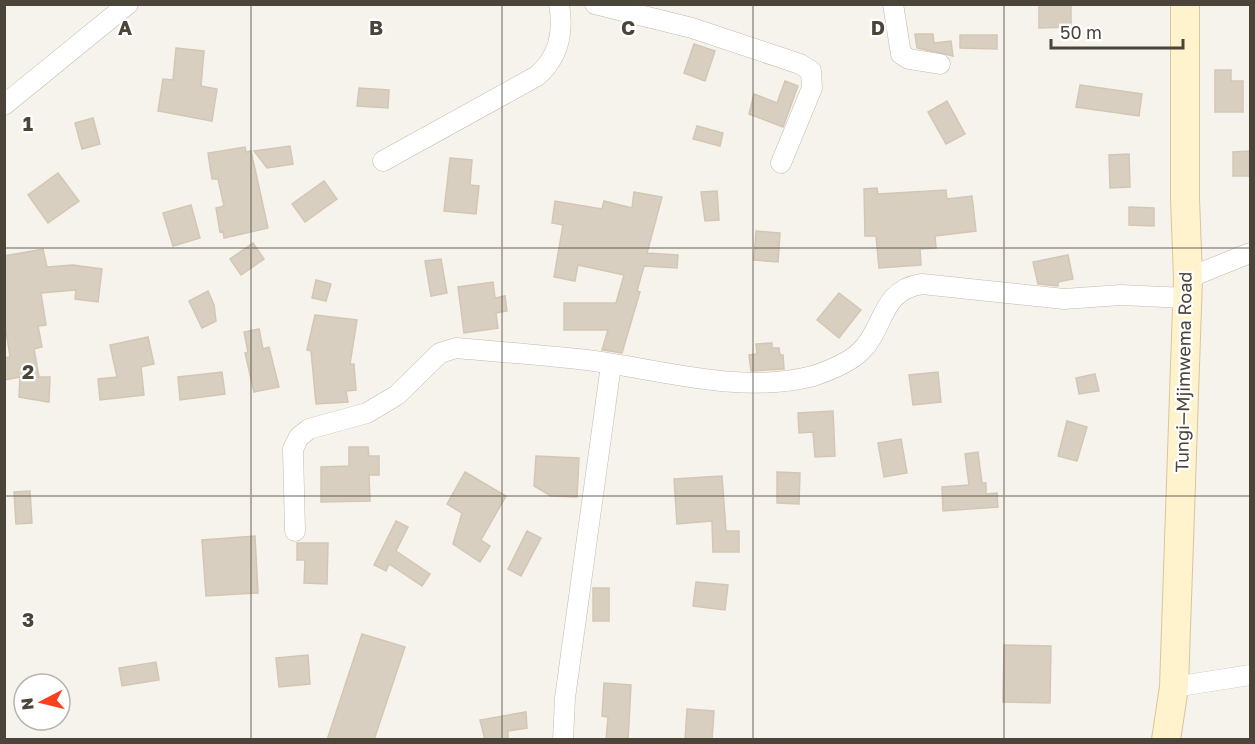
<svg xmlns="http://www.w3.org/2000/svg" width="1255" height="744" viewBox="0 0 1255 744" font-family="'Golos Text',sans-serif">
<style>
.building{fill:#d8cfc1;stroke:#d3c7b4;stroke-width:1.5}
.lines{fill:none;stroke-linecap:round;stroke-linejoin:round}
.street-casing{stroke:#c2bbae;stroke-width:21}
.secondary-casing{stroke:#d6c79b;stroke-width:30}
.street{stroke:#fff;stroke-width:20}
.secondary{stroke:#fff3cd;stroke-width:28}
.grid{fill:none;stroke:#4b4439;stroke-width:1.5;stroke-opacity:0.55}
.labels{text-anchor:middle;stroke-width:4.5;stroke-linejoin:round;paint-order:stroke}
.street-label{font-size:18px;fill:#4b4439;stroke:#fff}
.grid-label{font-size:20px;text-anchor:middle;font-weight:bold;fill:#4b4439;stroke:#fff;stroke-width:4.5;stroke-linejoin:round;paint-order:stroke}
</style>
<rect width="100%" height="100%" fill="#f6f3ec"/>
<path class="building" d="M1039 4H1071V27L1039 28Z
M915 34H933L934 43 951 41 953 56 917 48Z
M960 35H997V49L960 48Z
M694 44 715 51 705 81 684 73Z
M176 48 204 51 201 86 217 89 212 121 158 111 163 79 173 80Z
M1215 70H1231V81H1243V112H1215Z
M785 81 798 86 783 127 749 114 754 94 777 103Z
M1080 85 1142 94 1139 116 1076 107Z
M359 88 389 90 388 108 357 106Z
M947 101 965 134 946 144 928 112Z
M93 118 100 144 82 149 75 123Z
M697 126 723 133 720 146 693 139Z
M290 146 293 164 267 168 254 151Z
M245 147 246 152 251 151 268 228 224 238 223 231 220 232 216 208 224 206 218 179H212L208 153Z
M1251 151V176H1233V152Z
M1129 154 1130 187 1110 188 1109 155Z
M450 158 472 160 470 185 479 186 476 214 444 211Z
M58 173 79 201 48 223 28 195Z
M324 181 337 199 305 222 292 204Z
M877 188 878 194 946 190 947 199 972 196 976 231 935 236 936 248 920 249 921 265 879 268 876 236H865L864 189Z
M717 191 719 220 705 221 701 192Z
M634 192 662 197 647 253 678 255 677 268 644 266 637 291 640 292 622 353 602 350 608 330H564V303H616L624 275 578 265 575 281 554 277 563 225 552 223 555 201 602 209 604 201 632 208Z
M191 205 200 238 173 246 163 213Z
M1129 207 1154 208V226L1129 225Z
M756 231 780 233 778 262 754 260Z
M253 243 264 259 241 275 230 259Z
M43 249 47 267 73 265 102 269 98 302 75 299 76 290 41 293 46 325 38 326 42 347 34 349 39 377H50L49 402 19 397 20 377 4 380V358L10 357 4 318V256Z
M1068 255 1073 279 1058 282V286L1038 284 1033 262Z
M441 259 447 293 431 296 425 261Z
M316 280 331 284 326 301 312 298Z
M493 282 495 298 505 296 507 311 496 313 498 328 464 333 458 287Z
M208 291 214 305 216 321 202 328 189 301Z
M839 293 861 310 839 338 817 320Z
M315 315 357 320 350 364H354L356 390 346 391 348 402 316 404 311 351 307 350Z
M259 329 263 349 269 347 279 387 254 392 245 353 248 352 244 332Z
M148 337 154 364 141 367 144 395 100 400 98 379 117 377 110 345Z
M772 343V348H779L780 355H783L784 369 751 371 749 355 757 354 756 344Z
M222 372 225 394 180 400 178 377Z
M938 372 941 402 913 405 909 375Z
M1095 374 1099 391 1079 394 1076 378Z
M833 411 835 456 815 457 813 432 799 433 798 413Z
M1067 421 1087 427 1077 461 1058 456Z
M901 439 907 473 884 477 878 443Z
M349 447H368L369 456H379V475H369L370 501 321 502V467L349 466Z
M978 452 982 483H986V494L997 493 998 507 943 511 942 487 969 485 965 454Z
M536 456 579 458 577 497 551 496 534 486Z
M465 472 506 496 481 540 490 546 480 562 453 544 462 513 447 504Z
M777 472 800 473 799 504 777 503Z
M722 476 726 531H739V552H713L712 521 677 524 674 479Z
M30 491 32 523 16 524 14 492Z
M396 521 408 527 396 551 430 574 422 586 389 564 386 571 374 565Z
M527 531 541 538 521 576 508 569Z
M255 536 258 593 206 596 202 540Z
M297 543H328L327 584 304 583 305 560H297Z
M696 582 728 585 725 610 693 606Z
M593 588H609V621H593Z
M362 634 405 647 374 740H327Z
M1004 645 1051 646 1050 703 1003 702Z
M308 655 310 684 279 687 276 658Z
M156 662 159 680 122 686 119 668Z
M604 683 631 685 628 740H606L608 717 602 716Z
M687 709 714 711 712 740H685Z
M526 712 527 728 508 731V740H485L480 720Z"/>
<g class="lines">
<defs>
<path id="street" d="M595 4 692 28 800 64 811 71 812 88 781 163
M893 4 901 54 909 59 940 64
M4 105 128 4
M383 161 537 76C559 57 564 33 559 4
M1188 278 1250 253
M295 531 293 449 299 437 309 429 367 413 397 395 440 353 456 348C500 352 544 355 587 360 660 369 740 395 813 376 828 371 849 363 861 351 885 328 880 290 922 284L1064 299 1121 295 1186 298
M1174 687 1250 675
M563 740 565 698 611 365"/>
<path id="secondary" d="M1166 740 1174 687 1188 278 1185 198V4"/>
</defs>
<use href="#street" class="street-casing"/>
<use href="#secondary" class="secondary-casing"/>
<use href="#street" class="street"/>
<use href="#secondary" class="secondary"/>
</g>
<path class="grid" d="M251 4V740M502 4V740M753 4V740M1004 4V740M4 248H1250M4 496H1250"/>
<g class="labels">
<g class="street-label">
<text transform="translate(1184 372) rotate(-89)" y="6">Tungi—Mjimwema Road</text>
</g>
</g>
<g class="grid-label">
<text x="125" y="35">A</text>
<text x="376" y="35">B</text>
<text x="628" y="35">C</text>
<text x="878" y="35">D</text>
<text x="28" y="131">1</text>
<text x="28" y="379">2</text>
<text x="28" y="627">3</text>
</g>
<rect width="1255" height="744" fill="none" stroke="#4b4439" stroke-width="12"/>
<g transform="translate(42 702) rotate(263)"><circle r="28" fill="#ffffff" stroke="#b7b4b0" stroke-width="1.5"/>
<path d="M0-4.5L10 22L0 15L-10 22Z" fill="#fc3f1d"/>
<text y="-9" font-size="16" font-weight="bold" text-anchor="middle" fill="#4b4439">N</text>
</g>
<path d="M1051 39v9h132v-9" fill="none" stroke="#4b4439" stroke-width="3"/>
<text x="1060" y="39" font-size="18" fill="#4b4439" stroke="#ffffff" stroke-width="4.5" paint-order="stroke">50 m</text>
</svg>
